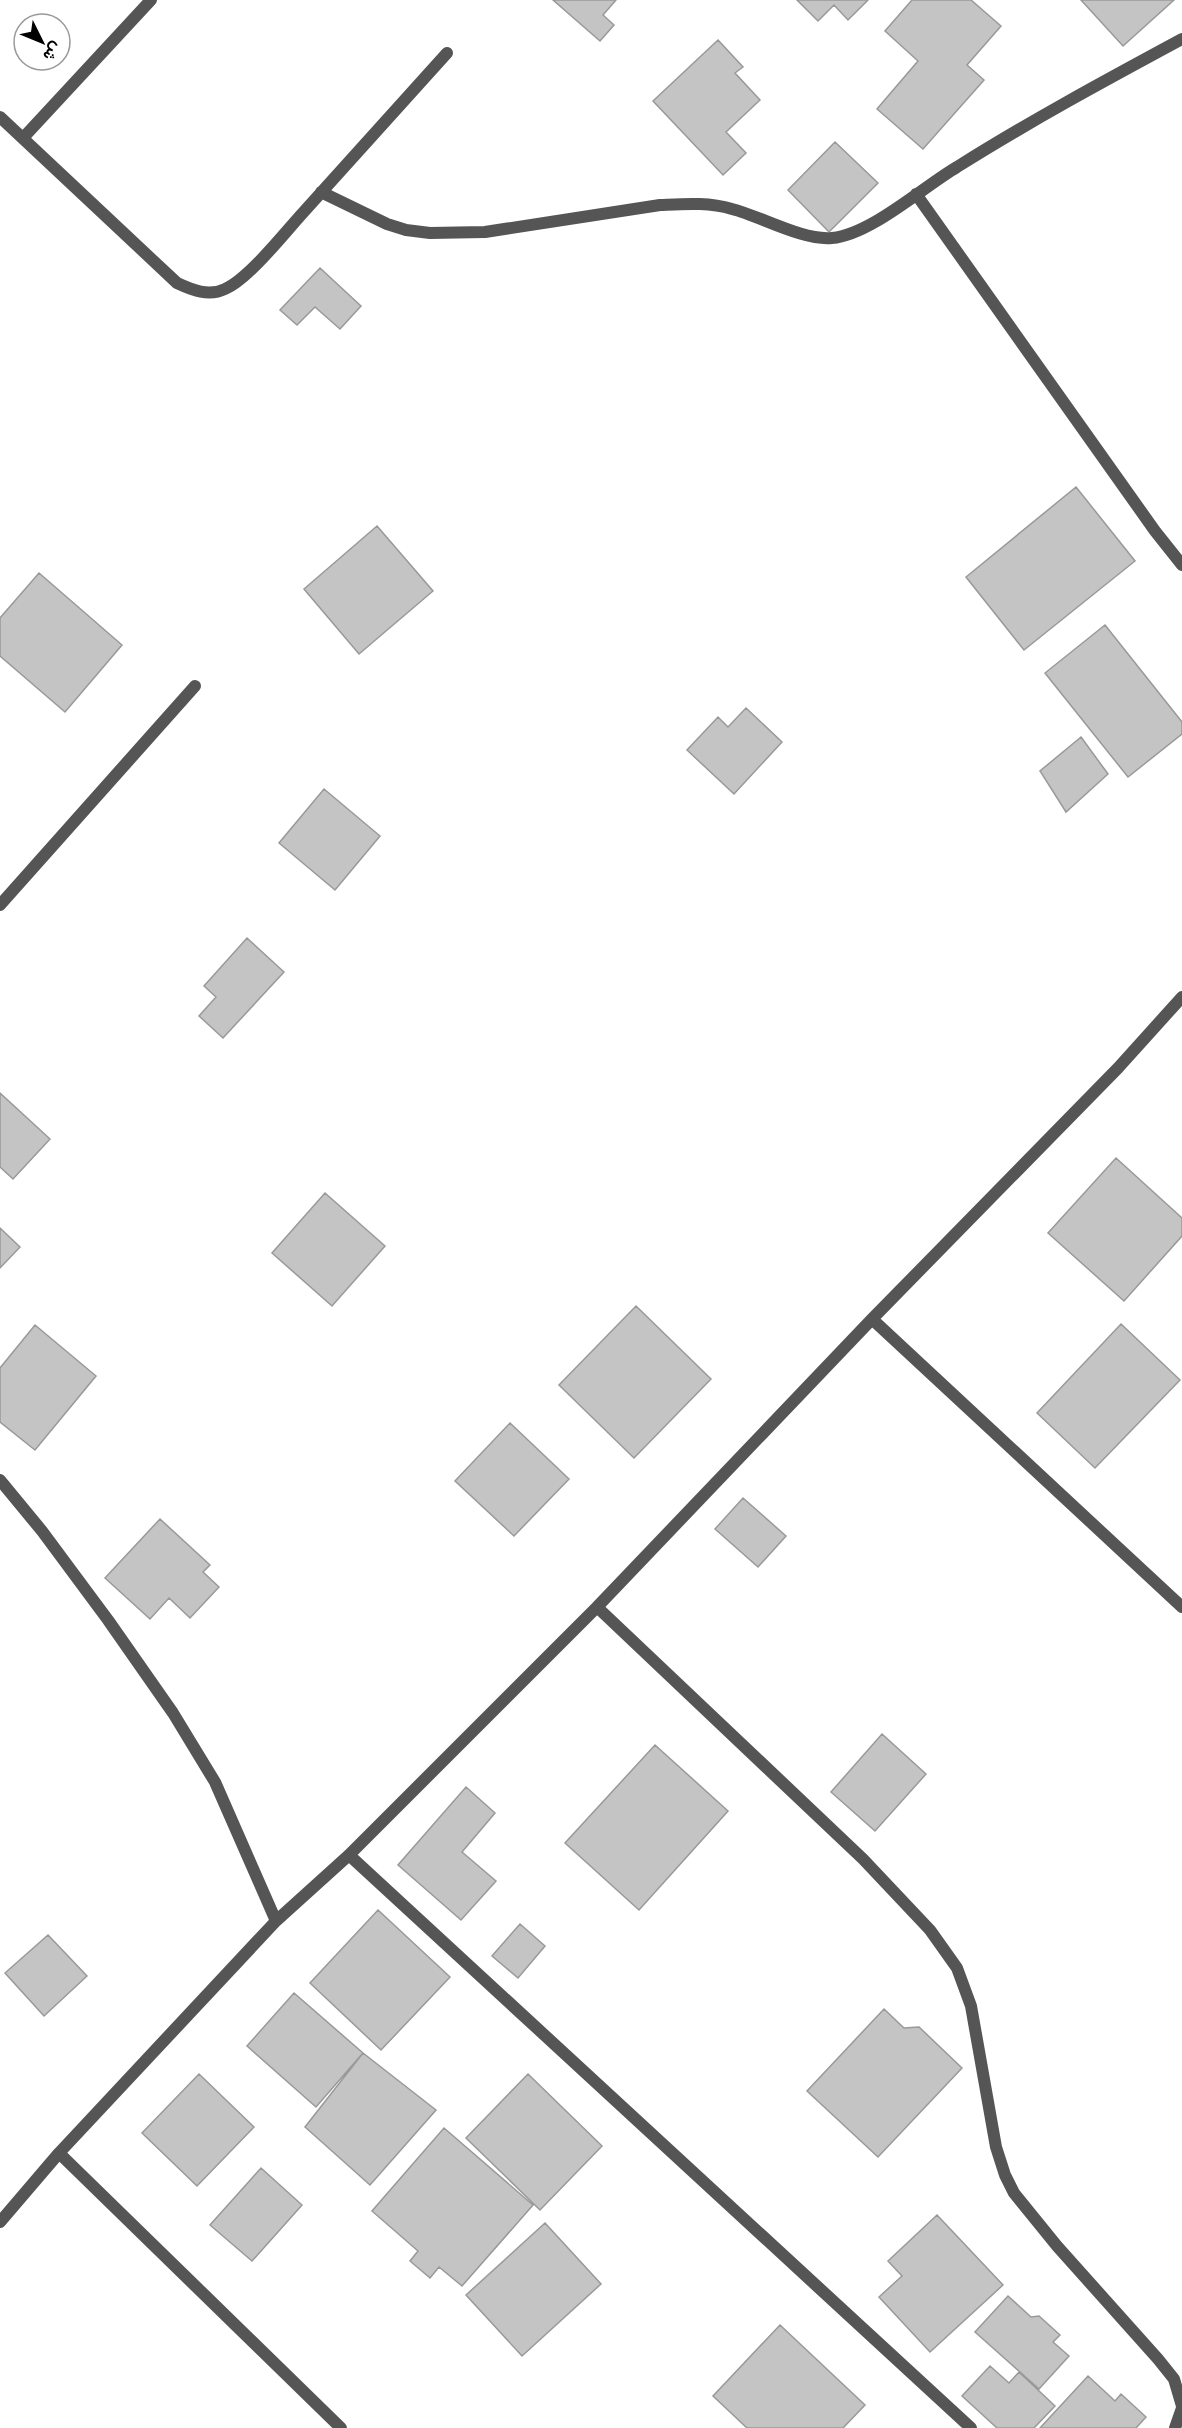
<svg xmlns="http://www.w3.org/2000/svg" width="1182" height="2428" viewBox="0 0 1182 2428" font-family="'Source Sans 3',Vazirmatn,sans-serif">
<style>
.building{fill:#c4c4c4;stroke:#999;stroke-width:1.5}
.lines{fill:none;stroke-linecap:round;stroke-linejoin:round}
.street{stroke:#555;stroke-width:12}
</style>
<rect width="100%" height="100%" fill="#fff"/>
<path class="building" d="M553 0H616L603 15 614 25 600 41Z
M797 0H868L848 20 834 5 818 21Z
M912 0H971L1001 26 967 65 984 80 923 149 877 109 918 61 885 31Z
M1081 0H1174L1123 46Z
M718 40 743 67 735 73 760 100 726 132 746 153 723 175 653 101Z
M835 142 878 183 829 232 788 190Z
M320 268 361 306 340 329 315 307 297 325 280 310Z
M1076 487 1135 561 1024 650 966 577Z
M377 526 433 591 359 654 304 589Z
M39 573 122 645 65 712 0 656V618Z
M1105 625 1182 722V734L1128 777 1045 673Z
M746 708 782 742 734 794 687 750 718 717 728 727Z
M1081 737 1108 774 1066 812 1040 771Z
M324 789 380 836 335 890 279 843Z
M247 938 284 972 223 1038 199 1016 216 997 204 986Z
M0 1093 50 1139 13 1179 0 1167Z
M1116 1158 1182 1218V1236L1124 1301 1048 1233Z
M325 1193 385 1246 332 1306 272 1253Z
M0 1228 20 1247 0 1268Z
M636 1306 711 1379 634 1458 559 1385Z
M1121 1324 1180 1380 1095 1468 1037 1413Z
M35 1325 96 1376 35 1450 0 1422V1368Z
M510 1423 569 1479 514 1536 455 1481Z
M743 1498 786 1536 758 1567 715 1529Z
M160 1519 210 1565 203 1572 219 1587 190 1618 169 1598 150 1619 105 1578Z
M882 1734 926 1774 875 1831 831 1792Z
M655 1745 728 1811 639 1910 565 1843Z
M466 1787 495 1813 462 1852 496 1881 461 1920 398 1865Z
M378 1910 450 1977 381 2050 310 1983Z
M520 1924 545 1946 518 1978 492 1956Z
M48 1935 87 1976 44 2016 5 1973Z
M294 1993 363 2053 316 2107 247 2046Z
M884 2009 904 2028 919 2027 962 2068 878 2157 807 2091Z
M363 2053 436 2110 370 2185 305 2127Z
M199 2074 254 2127 197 2186 142 2133Z
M528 2074 602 2146 540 2210 466 2138Z
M444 2128 533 2205 462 2286 439 2267 430 2278 410 2261 418 2251 372 2211Z
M261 2168 302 2205 252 2261 210 2225Z
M937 2215 1003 2285 930 2352 879 2297 902 2276 888 2261Z
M545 2223 601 2284 522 2356 466 2295Z
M1008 2296 1031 2317 1039 2316 1060 2335 1053 2342 1069 2356 1039 2389 975 2332Z
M780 2325 865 2405 843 2428H747L713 2396Z
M990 2366 1009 2383 1019 2372 1055 2406 1034 2428H997L962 2396Z
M1088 2376 1115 2401 1121 2394 1146 2417 1136 2428H1040Z"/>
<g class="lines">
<path class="street" d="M0 117 177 283C192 290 209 297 225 289 247 280 283 235 300 216 349 161 398 107 447 53
M23 138 151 0
M321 192 387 224 406 230 430 233 485 232 660 205C684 204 708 202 732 209 760 216 803 241 832 238 870 235 923 187 957 167 1030 121 1106 80 1182 39
M916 194 1155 531 1182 565
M0 905 195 686
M872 1319 1182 1607
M0 1480 42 1531 108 1620 173 1713 215 1782 276 1921
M597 1607 863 1859 930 1930 957 1968 971 2006 996 2147 1005 2175 1014 2193 1057 2246 1158 2359 1174 2379 1182 2406
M349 1855 971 2428
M59 2153 341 2428
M0 2222 59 2153 276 1921 349 1855 597 1607 872 1319 1118 1068 1182 997
M1175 2428 1182 2408"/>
</g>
<g transform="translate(42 42) rotate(133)"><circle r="28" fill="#ffffff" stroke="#999999" stroke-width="1.5"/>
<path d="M0-4.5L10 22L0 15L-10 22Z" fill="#000000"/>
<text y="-9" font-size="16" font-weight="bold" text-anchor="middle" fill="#000000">ش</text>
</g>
</svg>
